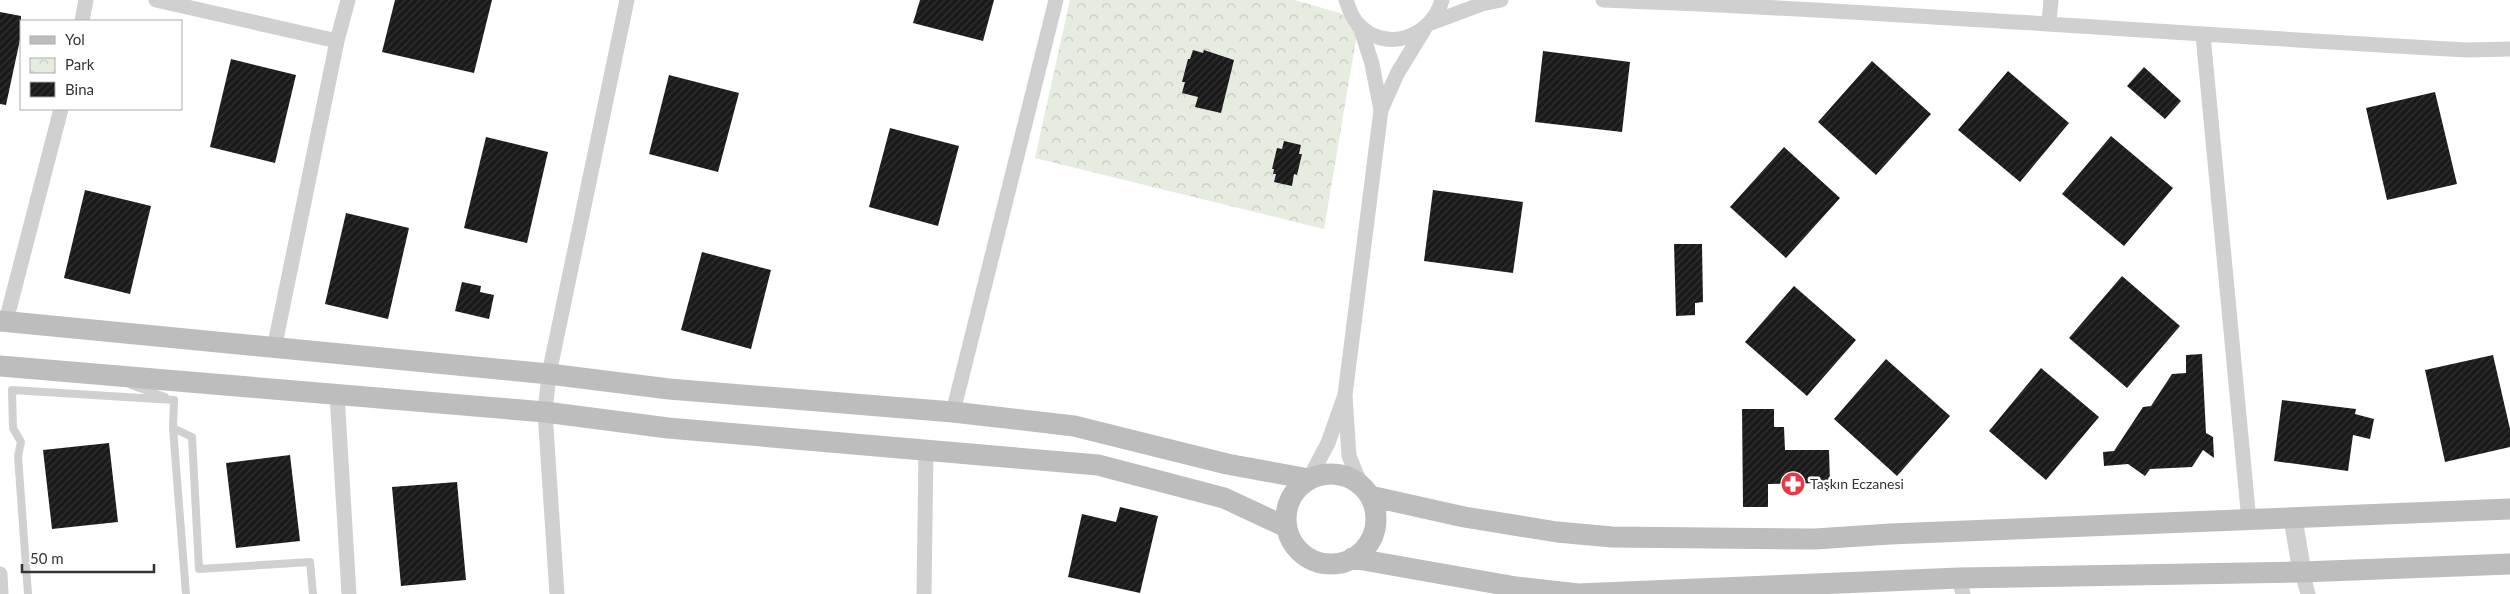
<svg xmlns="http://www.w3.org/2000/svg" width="2510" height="594" viewBox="0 0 2510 594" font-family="Lato,sans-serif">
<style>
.park{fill:url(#park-crowns)}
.building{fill:url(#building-hatch)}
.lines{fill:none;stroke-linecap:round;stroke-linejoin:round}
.service{stroke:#d0d0d0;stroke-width:8}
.minor{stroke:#d0d0d0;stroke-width:15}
.tertiary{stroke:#d0d0d0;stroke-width:19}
.secondary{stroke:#bdbdbd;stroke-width:21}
.labels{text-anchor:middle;stroke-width:5;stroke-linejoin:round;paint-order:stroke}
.poi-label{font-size:14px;fill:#333;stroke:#fff;text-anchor:start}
</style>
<defs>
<pattern id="park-crowns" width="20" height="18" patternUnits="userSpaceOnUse" patternTransform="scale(1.25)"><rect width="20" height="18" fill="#e6ecdf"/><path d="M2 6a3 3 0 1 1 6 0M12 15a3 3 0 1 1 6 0" fill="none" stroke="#c6cbc0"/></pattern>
<pattern id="building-hatch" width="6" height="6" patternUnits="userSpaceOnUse" patternTransform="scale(1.25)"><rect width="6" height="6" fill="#1a1a1a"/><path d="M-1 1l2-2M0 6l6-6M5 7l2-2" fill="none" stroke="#333"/></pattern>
</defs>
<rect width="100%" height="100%" fill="#fff"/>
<path class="park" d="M1070 0H1294L1340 13 1349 20 1357 34 1324 229 1035 158Z"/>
<path class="building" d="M395 0H492L474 73 382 52Z
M920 0H994L983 41 913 23Z
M0 12 21 16V35L6 105 0 104Z
M1193 50 1203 53 1204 50 1234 60 1221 113 1195 107 1198 97 1182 93 1185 82H1182L1188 59H1190Z
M1543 51 1630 62 1622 132 1535 122Z
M231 59 296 75 275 163 210 147Z
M1872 61 1931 114 1876 175 1818 122Z
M2144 67 2181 101 2165 119 2127 86Z
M2008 71 2069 123 2020 182 1958 130Z
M669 75 739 93 718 172 649 154Z
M2435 92 2457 184 2387 200 2366 108Z
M890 128 959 146 938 226 869 207Z
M2111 136 2173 188 2124 246 2062 194Z
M486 137 548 152 527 243 464 228Z
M1284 141 1301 145 1299 154H1302L1297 175 1294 174 1292 186 1274 182 1276 174H1273L1274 169H1272L1277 148 1282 149Z
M1784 147 1840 198 1786 258 1730 207Z
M85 190 151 206 130 294 64 278Z
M1433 190 1523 202 1513 273 1424 261Z
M346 213 409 228 388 319 325 304Z
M1674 244H1702L1703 302 1695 303V315L1676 316Z
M702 252 771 270 751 349 681 330Z
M2122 276 2180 326 2127 388 2069 338Z
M462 282 481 286 480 292 494 295 489 319 455 311Z
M1794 286 1856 340 1807 396 1745 342Z
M2202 354 2206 433 2213 437 2214 458 2203 450 2192 467 2150 469 2145 476 2128 464 2104 466 2103 452 2114 451 2143 407 2151 406 2172 374 2186 373V355Z
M2493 355 2510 429V447L2445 462 2425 370Z
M1886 359 1950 416 1897 476 1834 419Z
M2041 368 2099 417 2046 480 1989 431Z
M2282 400 2356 409 2355 414 2374 419 2370 439 2353 435 2348 471 2274 461Z
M1742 409H1774V427H1784L1785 450H1829L1830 483 1768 484V507H1743Z
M109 443 118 522 52 529 43 450Z
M290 455 300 541 236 548 226 463Z
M457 482 466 580 401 586 392 487Z
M1120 507 1158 516 1140 593 1068 577 1082 514 1116 522Z"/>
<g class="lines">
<path class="service" d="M131 385 165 397
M173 428 186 594
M28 594 18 456 21 442 13 428 12 390 174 400 173 428 192 437 199 569 310 562 313 594"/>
<path class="minor" d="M156 0 337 41
M1346 0C1349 8 1351 17 1358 24 1386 54 1432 37 1442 0
M1603 0C1891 11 2179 34 2467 50L2510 49
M82 21 86 0
M1431 23 1482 4 1501 0
M2049 23 2051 0
M1360 26 1372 64 1381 110
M2203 35 2249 521
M6 321 61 109
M274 349 337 41 348 0
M337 394 349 594
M1345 395 1381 110 1397 74 1425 28
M953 412 1056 0
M1309 479 1328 443 1345 395 1349 456 1361 485
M2302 572 2308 594
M0 574 1 594
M1959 578 1963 594
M557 594 545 412 549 374 627 0
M924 594 926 450"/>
<path class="tertiary" d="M2293 519 2302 572"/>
<path class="secondary" d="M0 321 549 374 669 389 953 412 1074 426 1227 464 1309 479
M0 366 545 412 668 428 1098 465 1224 498 1286 527
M1286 519a45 45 0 1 1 90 0a45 45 0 1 1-90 0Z
M1370 496 1464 517 1557 532 1612 537 1815 539 1890 534 2510 509
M1352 558 1516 587 1578 594 1959 578 2302 572 2510 564"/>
</g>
<defs>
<symbol id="pharmacy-disc" viewBox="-11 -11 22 22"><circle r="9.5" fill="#e63946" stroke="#fff"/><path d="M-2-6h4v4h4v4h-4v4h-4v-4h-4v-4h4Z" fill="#fff"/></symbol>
</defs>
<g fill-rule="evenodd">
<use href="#pharmacy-disc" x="1779" y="470" width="28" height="28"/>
</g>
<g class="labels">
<g class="poi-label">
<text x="1810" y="489">Taşkın Eczanesi</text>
</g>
</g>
<rect x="20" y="20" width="162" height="90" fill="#ffffff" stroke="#adadad"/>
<rect x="30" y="36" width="25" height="8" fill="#bdbdbd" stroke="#adadad"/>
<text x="65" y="45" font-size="15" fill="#333333">Yol</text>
<rect x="30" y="58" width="25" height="15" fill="url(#park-crowns)" stroke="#adadad"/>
<text x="65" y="70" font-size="15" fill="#333333">Park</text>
<rect x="30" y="82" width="25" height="15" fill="url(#building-hatch)" stroke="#adadad"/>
<text x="65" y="95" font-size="15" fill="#333333">Bina</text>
<path d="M22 564v8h132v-8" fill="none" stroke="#333333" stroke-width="2.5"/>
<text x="30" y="564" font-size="15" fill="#333333" stroke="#ffffff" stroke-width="4" paint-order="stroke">50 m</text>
</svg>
